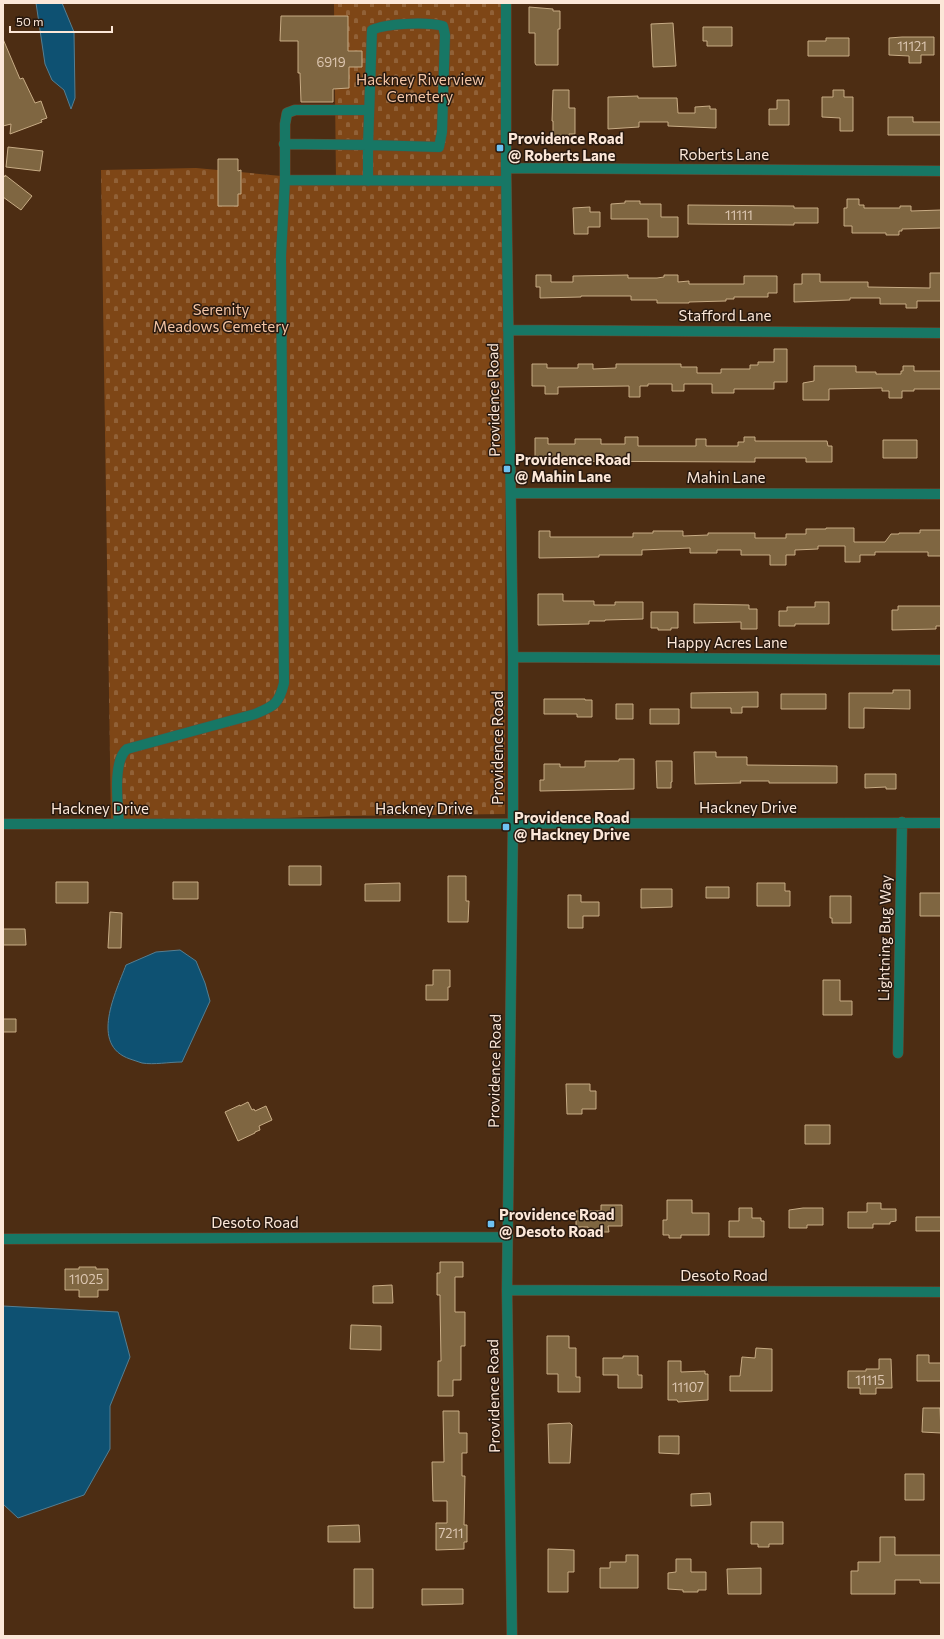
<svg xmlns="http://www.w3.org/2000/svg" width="944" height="1639" viewBox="0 0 944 1639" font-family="Commissioner,sans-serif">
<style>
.cemetery{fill:url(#cemetery-stones)}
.water{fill:#0e5172;stroke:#557e91}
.building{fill:#7f6641;stroke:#c8ac85}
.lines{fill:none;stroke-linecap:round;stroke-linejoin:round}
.minor-casing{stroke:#694b33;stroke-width:11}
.minor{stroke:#177765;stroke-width:10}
.poi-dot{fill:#6ec2f3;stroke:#28190f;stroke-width:1.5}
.labels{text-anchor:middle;stroke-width:3;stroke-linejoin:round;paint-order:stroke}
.number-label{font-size:13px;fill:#ddc7b2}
.park-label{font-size:15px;fill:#f2c4a5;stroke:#28190f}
.poi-label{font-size:15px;font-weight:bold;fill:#fce7d8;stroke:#28190f;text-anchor:start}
.street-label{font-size:15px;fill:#fce7d8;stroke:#28190f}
</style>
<defs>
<pattern id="cemetery-stones" width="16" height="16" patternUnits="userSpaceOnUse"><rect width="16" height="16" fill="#7e4616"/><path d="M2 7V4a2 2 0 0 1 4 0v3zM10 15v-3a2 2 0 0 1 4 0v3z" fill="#916137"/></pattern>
</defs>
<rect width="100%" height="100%" fill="#4d2d13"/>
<path class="cemetery" d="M334 3H506L505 814 345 816 111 824 101 170 196 168 336 181Z"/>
<path class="water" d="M36 3H62L74 32 75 98 71 109 64 90 52 80 45 64Z
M180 950 196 961 205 983 210 1001 182 1062C169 1062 154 1065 142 1063 138 1062 134 1060 130 1059 89 1045 116 992 126 965L156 952Z
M3 1306 118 1312 130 1357 110 1406V1449L84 1495 18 1518 3 1504Z"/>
<path class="building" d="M529 7 553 9V11H560V29H558V65H536L535 63V33H529Z
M281 16H348V51H362V67H349V88L333 89V102H301L300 73H298V41H280Z
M673 23 676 66 653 67 651 24Z
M703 27H732V46H707V41H703Z
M902 37H934V55H921V63H909V56L889 55V38Z
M826 38H849V56H808V41H826Z
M3 39 20 79 23 78 35 103 41 101 47 118 41 120 42 122 10 134 11 124 3 126Z
M553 90H569V108H575V134H569V141L553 142V121H552Z
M833 90H844V97H853V131H840V118L822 117V97H833Z
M638 96V98H677L678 113H695V107L710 106V109H716V128L668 126V122H639V127L608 129V97Z
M777 100H789V125H769V109H777Z
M888 117H913V122H941V135H888Z
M8 147 43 151 40 171 6 167Z
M218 159H238V171L241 170V194H238V206H218Z
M3 175 5 177V175L32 196 21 210 3 197Z
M847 199H859V205H864V208H900V206H911V211L941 210V228L902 229V231H899V235H886V233H852V226H844V208H847Z
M625 201H640V204H661V217H678V237H648V219H611V204L625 203Z
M688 205 794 206V208H818V223H794V225L688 224Z
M590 207V212H600V227H588V234H574L573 208Z
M930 273H941V301H917V308H906V304H880V298H850V300L794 302V284H802V274H820V282H868V287L930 288Z
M536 275H551V282H573V276L628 275V278H657L664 277V275H678V282L689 281V284H744V276H777V293H768V297H734V299H726V301L689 302V303H657V300H631V296H581V297L540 298V287H536Z
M774 349H787V382H774V389H734V393H712V384H684V391H672V384H648V386H640V397H629V386L558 387V394H545V386H532V364H547V368H578V364H593V369L616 368V364H681V367H697V373H721V369H750V365H758V362H774Z
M814 366H856V372H876V374H901V371H903V366H914V371H941V389H914V391H902V398H889V391H882V388L829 389V400H803V383L814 381Z
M625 437H638V446H696V439H706V446H738V442H744V437H755V441H827L828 446H832V462H806V458H755V462H749L535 461V438H548V444H575V439H601V444H625Z
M883 440H917V458H883Z
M826 528H854V542H885L891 534H899V533H920V530H941V556H928V552H875V555H860V562H845V546H818V549L795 550V555H786V565H770V555H741V550H717V553H690V548L642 550V555H599V557L539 558V531H550V537H633V533H653V531H683V536L708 535V533H755V538H786V534H806V529H826Z
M538 594H563V601H594V605H615V602H643V619L605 620V621H589V624L538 625Z
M815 602H829V624H795V626H779V611H787V607H815Z
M694 604 749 605V609H757V629H741V622L694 623Z
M898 606H941V626H936V629L892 630V610H898Z
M651 612H678V628H671V630H658V628H651Z
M893 690H910V709L864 708V728H849V693H893Z
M758 692V707H742V713H731V708H691V693Z
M781 694H826V709H781Z
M544 699H585V700H592V717H577V714H544Z
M616 704H633V719H616Z
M650 709H679V724H650Z
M694 752H716V757H747V765L837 766V783H769V781H740L741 783 695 784Z
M619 759H634V789L540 791V780H544V764H560V767H585V761H619Z
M656 761H672V782H671V788H657Z
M865 774H896V789H886V787L865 788Z
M289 866H321V885H289Z
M448 876H466V901H469L468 922H448Z
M56 882H88V903H56Z
M173 882H198V899H173Z
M400 883V901H365V884Z
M757 883H785V891H790V906H757Z
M706 887H729V898H706Z
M641 889H672V907L641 908Z
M920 893H941V916H920Z
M568 895H581V902H599V916H583V928H568Z
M830 896H851V923H832V918H830Z
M110 912 122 913 121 948H108Z
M3 929H25L26 945H3Z
M433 970H450V987H448V1000H426V985H433Z
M823 980H840V1001H852V1015H823Z
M3 1019H16V1032H3Z
M566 1084H590V1091H596V1109H582V1114H567Z
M248 1102 252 1110 254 1109 255 1111 266 1106 272 1120 259 1126 260 1130 255 1132V1133L238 1141 225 1112 240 1105V1106Z
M805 1125H830V1144H805Z
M667 1200H692V1213H709V1235H681V1238H669V1235H663V1220H667Z
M867 1203H881V1209H896V1221L890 1222V1224H873V1228H848V1212H867Z
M601 1205H622V1226H608L609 1232H588V1227H576V1211H601Z
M739 1208H752V1218H761V1221H764V1237H729V1221H739Z
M803 1208H823V1225H807V1228H789V1210Z
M916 1217H941V1231H916Z
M440 1262H463V1277H455V1312H465V1346H461V1380H453V1396H438V1361H441L440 1300V1295H437V1273H440Z
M79 1267H96V1269H108V1290H98V1297H79V1290H65V1269H79Z
M392 1285 393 1303H373V1286Z
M351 1325 381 1326V1350L350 1349Z
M547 1336H569V1348H576V1377H580V1392H558V1374H547Z
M756 1348 772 1349V1391H730V1376H740L742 1357 755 1358Z
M917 1355H929V1363H941V1381H917Z
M623 1356H638V1375H642V1388H618V1375H603V1358H623Z
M879 1359H891L892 1388H876V1394H860V1388H848V1371H866V1369H879Z
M668 1361H681V1372L705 1371V1374H708V1400L678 1402 677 1400H668Z
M923 1408H940L941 1433 922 1432Z
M443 1411H459V1433H467V1453H462V1476H465L464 1525H467V1542H464V1549L436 1550V1523H447V1501H433L432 1462H444Z
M570 1423 572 1425 570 1463H549L548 1424Z
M659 1436H679V1454L659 1453Z
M905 1474H924V1500H905Z
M710 1493 711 1505 691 1506V1494Z
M751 1522H783V1544H769V1547H758V1544H751Z
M359 1525 360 1542H328V1526Z
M880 1537H895V1555H941V1583H920V1580H895V1594H851V1571H858V1562H880Z
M548 1549 574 1550V1572H568V1592H548Z
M626 1555H638V1588H600V1568H610V1562H626Z
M676 1559H691V1572H706V1590H698V1592H683V1590L668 1589V1573L676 1572Z
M761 1568V1594H728L727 1569Z
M354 1569H373V1608H354Z
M422 1589H463V1604L422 1605Z"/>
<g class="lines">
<defs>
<path id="minor" d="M506 3V168L513 657V824L507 1290 512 1636
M284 144 368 145 372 30C387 23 427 22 443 26L445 35 442 132 439 147 368 145V181
M506 168 941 171
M285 180 506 181
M508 330 941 333
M511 493 941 494
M513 657 941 660
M3 824 941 823
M119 824C118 806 112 761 127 749L255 714C274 706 279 704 284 683L281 256 285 180V124L287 113 295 110H369
M898 1053 902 822
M3 1239 508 1237
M507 1290 941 1292"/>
</defs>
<use href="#minor" class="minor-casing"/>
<use href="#minor" class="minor"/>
</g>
<g class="poi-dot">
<rect x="496" y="144" width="8" height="8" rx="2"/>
<rect x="503" y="465" width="8" height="8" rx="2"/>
<rect x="502" y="823" width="8" height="8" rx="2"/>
<rect x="487" y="1220" width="8" height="8" rx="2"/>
</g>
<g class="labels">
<g class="number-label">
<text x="912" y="51">11121</text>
<text x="331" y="67">6919</text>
<text x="739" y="220">11111</text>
<text x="86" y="1284">11025</text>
<text x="870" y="1385">11115</text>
<text x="688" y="1392">11107</text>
<text x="451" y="1538">7211</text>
</g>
<g class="park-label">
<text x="420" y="85">Hackney Riverview<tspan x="420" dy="17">Cemetery</tspan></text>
<text x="221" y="315">Serenity<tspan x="221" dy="17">Meadows Cemetery</tspan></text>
</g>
<g class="poi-label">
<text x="508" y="144">Providence Road<tspan x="508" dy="17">@ Roberts Lane</tspan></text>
<text x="515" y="465">Providence Road<tspan x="515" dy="17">@ Mahin Lane</tspan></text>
<text x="514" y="823">Providence Road<tspan x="514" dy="17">@ Hackney Drive</tspan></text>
<text x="499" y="1220">Providence Road<tspan x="499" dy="17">@ Desoto Road</tspan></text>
</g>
<g class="street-label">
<text x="724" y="160">Roberts Lane</text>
<text x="725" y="321">Stafford Lane</text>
<text transform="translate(494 400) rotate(-91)" y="5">Providence Road</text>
<text x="726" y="483">Mahin Lane</text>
<text x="727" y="648">Happy Acres Lane</text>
<text transform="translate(498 748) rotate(-90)" y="5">Providence Road</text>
<text x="748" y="813">Hackney Drive</text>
<text x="100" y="814">Hackney Drive</text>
<text x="424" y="814">Hackney Drive</text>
<text transform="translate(885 938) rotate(-89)" y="5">Lightning Bug Way</text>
<text transform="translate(495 1071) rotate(-89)" y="5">Providence Road</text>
<text x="255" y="1228">Desoto Road</text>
<text x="724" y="1281">Desoto Road</text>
<text transform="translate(494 1396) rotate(-91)" y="5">Providence Road</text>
</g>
</g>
<rect width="944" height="1639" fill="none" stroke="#fce7d8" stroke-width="8"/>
<path d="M10 26v6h102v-6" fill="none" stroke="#fce7d8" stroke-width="2"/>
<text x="16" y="26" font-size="12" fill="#fce7d8" stroke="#28190f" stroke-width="3" paint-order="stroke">50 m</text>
</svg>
